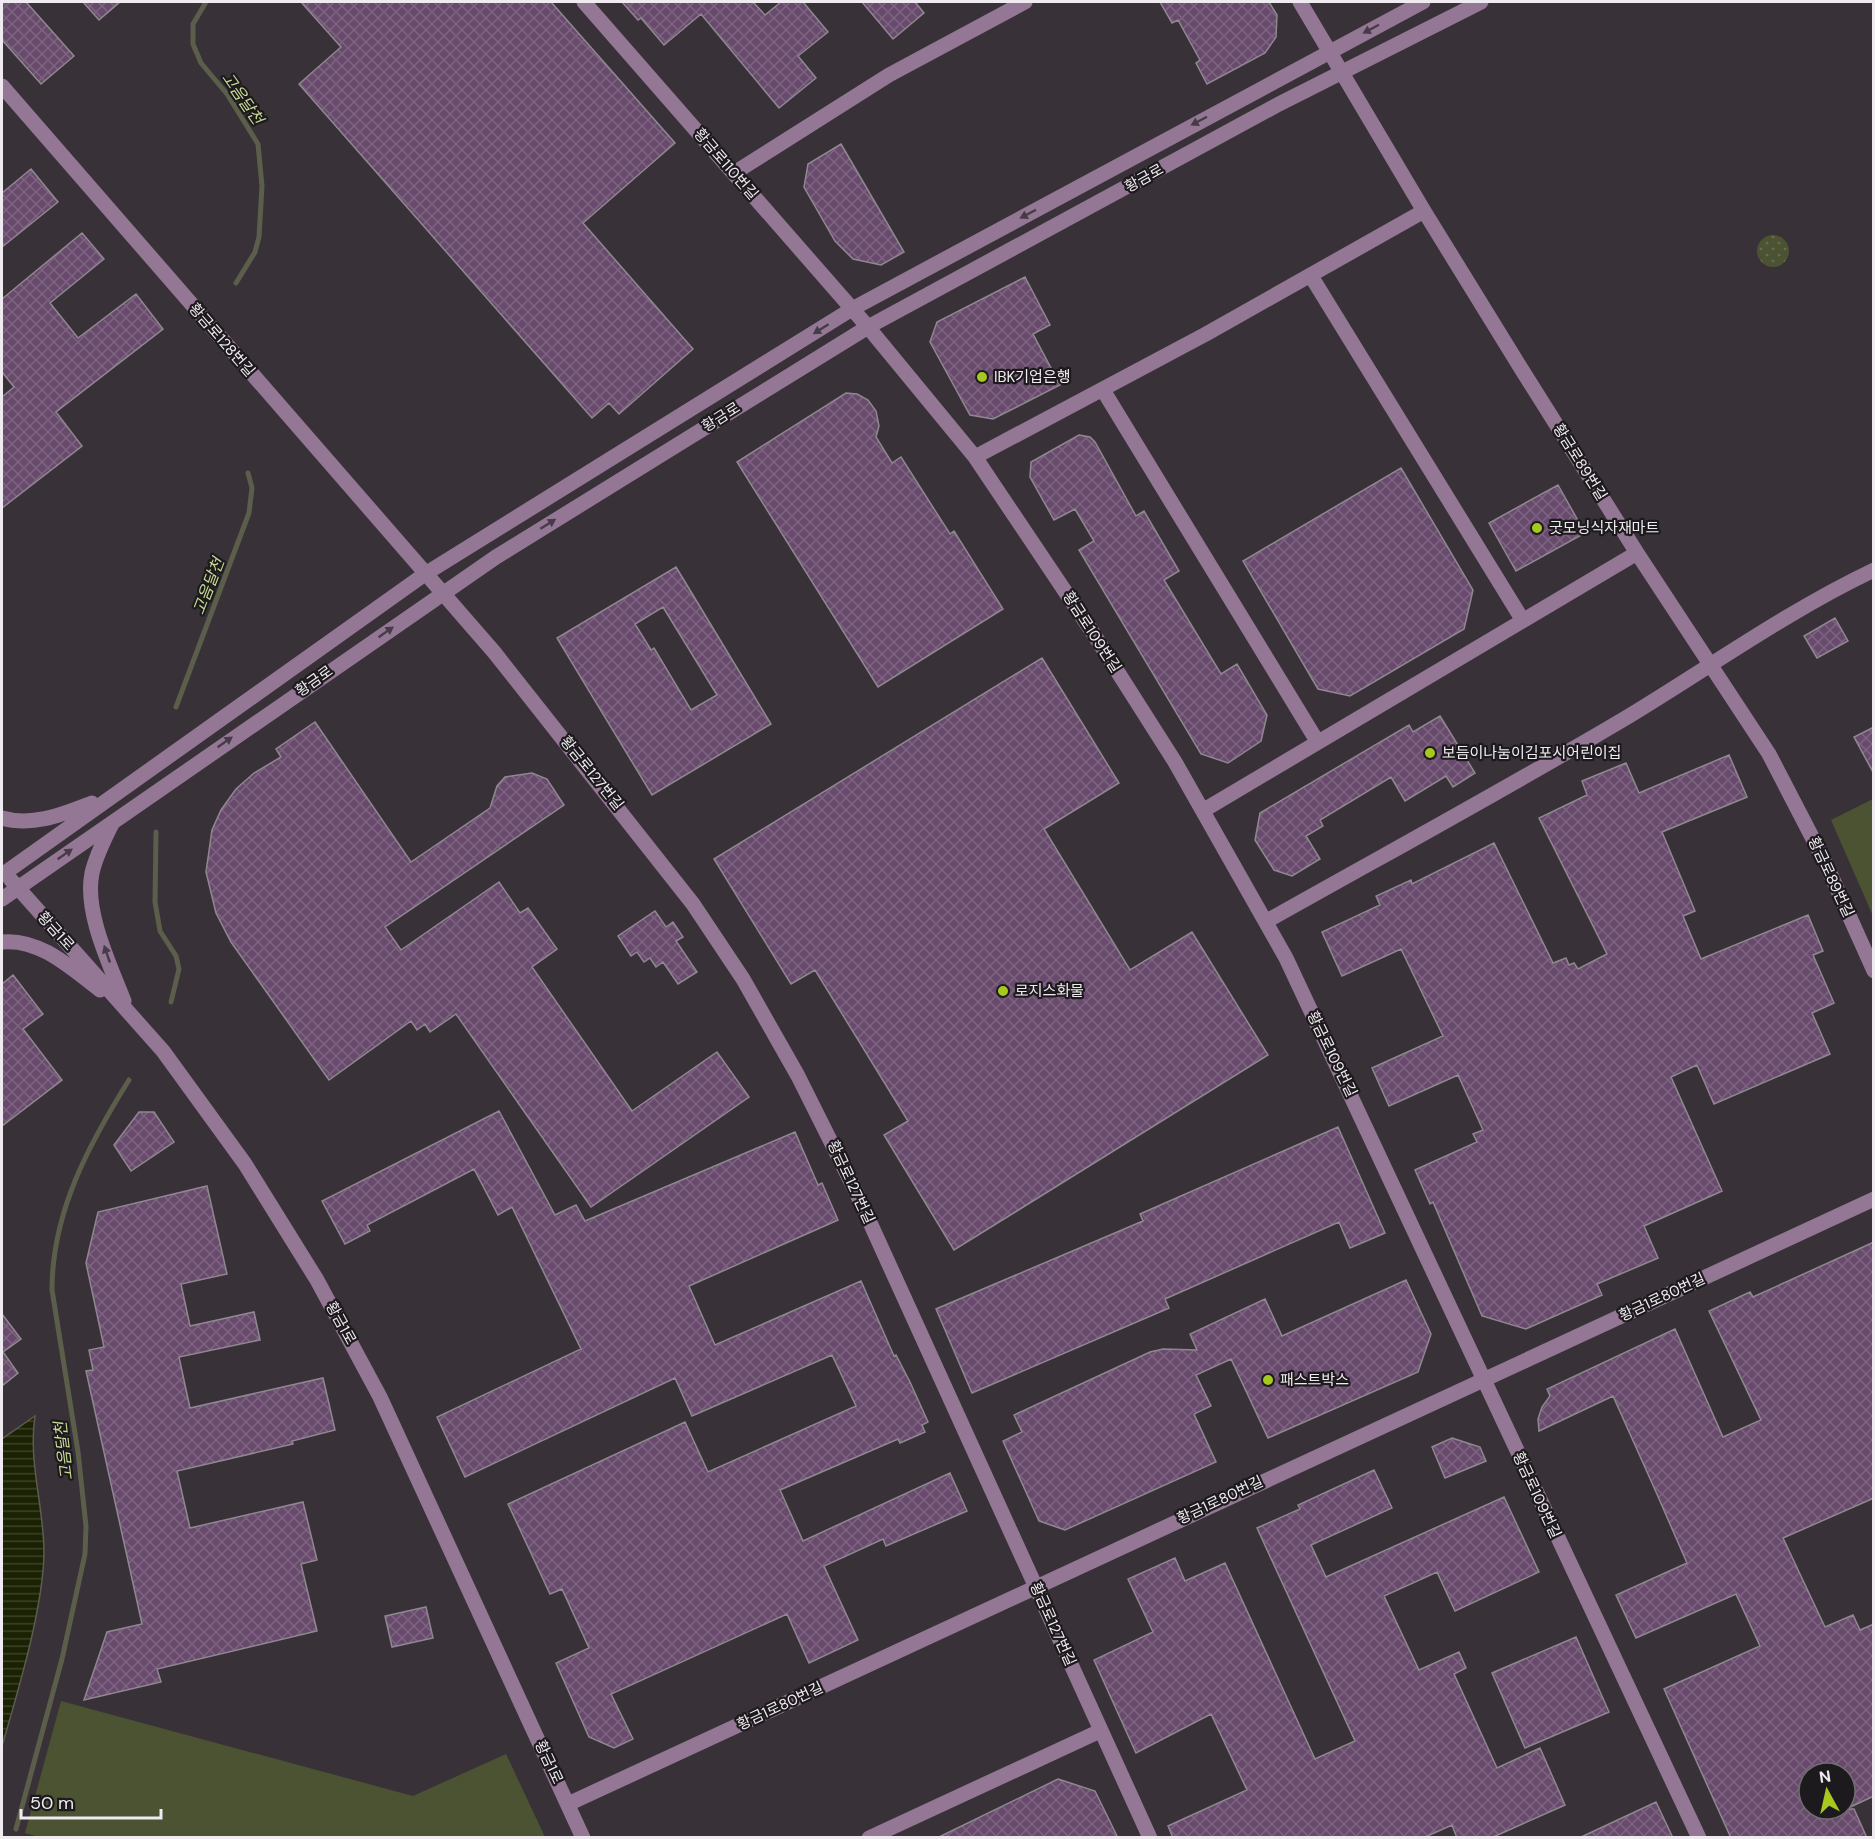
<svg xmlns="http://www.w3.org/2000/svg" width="1875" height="1839" viewBox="0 0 1875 1839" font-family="'DM Sans','Noto Sans KR',sans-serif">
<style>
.grass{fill:url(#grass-dots)}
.green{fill:#4b5333}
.water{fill:url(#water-rules);stroke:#5b5e4a;stroke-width:1.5}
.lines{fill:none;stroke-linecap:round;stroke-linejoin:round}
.stream{stroke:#5b5e4a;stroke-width:5}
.building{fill:url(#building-cross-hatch);stroke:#908891;stroke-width:1.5;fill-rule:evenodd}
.minor{stroke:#937795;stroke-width:15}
.oneway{fill:#463b47}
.poi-dot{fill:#a7c81f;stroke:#1d1a1d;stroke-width:2}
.labels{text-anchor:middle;stroke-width:4.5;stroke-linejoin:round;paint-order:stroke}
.street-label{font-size:15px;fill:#f0ebf0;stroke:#1d1a1d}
.poi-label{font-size:15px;fill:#f0ebf0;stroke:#1d1a1d;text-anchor:start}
.water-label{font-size:16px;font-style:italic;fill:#c8dc95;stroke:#1d1a1d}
</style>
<defs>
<pattern id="grass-dots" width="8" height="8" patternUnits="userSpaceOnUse" patternTransform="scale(1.5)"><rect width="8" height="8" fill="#4b5333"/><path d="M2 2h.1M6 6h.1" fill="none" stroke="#656c51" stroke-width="1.8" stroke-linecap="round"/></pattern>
<pattern id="water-rules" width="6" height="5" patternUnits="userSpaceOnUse" patternTransform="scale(1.5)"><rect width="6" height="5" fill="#1b2203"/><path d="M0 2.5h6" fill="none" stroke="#3c4228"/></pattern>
<pattern id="building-cross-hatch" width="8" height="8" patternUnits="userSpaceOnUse" patternTransform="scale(1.5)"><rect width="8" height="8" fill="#684a6c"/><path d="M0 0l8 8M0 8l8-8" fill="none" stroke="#7e6481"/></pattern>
</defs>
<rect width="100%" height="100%" fill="#383138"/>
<path class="grass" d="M1757 251a16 16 0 1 1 32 0a16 16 0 1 1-32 0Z"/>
<path class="green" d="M1873 799V916L1831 820Z
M61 1701 413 1796 506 1754 545 1837 42 1838 25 1833Z"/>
<path class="water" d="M35 1416C28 1462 44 1507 44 1553 43 1609 18 1691 2 1746V1439Z"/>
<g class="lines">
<path class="stream" d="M206 2 193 24V44L201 63 227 94 258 144 262 186 259 237 255 252 236 283
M176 707 249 513 252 488 248 473
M156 832 155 902 160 931 176 956 179 969 171 1002
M16 1829 62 1659 85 1554 86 1526 78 1452 52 1290C52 1212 89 1144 129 1080"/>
</g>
<path class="building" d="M2 2H26L74 56 41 84 2 40Z
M83 2H120L99 20Z
M301 2H551L675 143 583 223 693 349 619 414 609 403 592 418 299 84 341 47Z
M622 2H753L765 15 781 2H803L828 32 798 56 816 78 779 108 701 14 664 45 641 18 638 20Z
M862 2H915L924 13 893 39Z
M1160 2H1269L1277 15 1276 37 1265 53 1207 84 1196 63 1200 60 1178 20 1172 23Z
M841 144 904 252 881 265 853 259 835 241 804 187 808 164Z
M31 169 58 202 2 247V193Z
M82 233 104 259 50 303 78 338 136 294 163 329 56 412 82 446 2 508V397L14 387 2 372V299Z
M1025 277 1050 325 1033 334 1060 385 993 419 970 415 930 342 937 322Z
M846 393 857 394 868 400 876 411 879 426 876 437 892 463 901 457 950 534 954 531 1003 609 878 687 737 462Z
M1079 435 1090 437 1095 442 1136 516 1144 511 1179 571 1164 580 1221 674 1237 664 1267 715 1261 741 1228 763 1201 754 1079 550 1094 541 1075 509 1054 520 1030 477 1031 462Z
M1401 468 1473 590 1464 629 1350 696 1318 689 1243 561Z
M1558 485 1585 533 1516 571 1489 523Z
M676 567 771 724 652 795 557 638ZM663 607 717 695 691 710 654 648 651 650 635 624Z
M1835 618 1848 641 1817 658 1804 636Z
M1042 658 1119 783 1044 829 1130 970 1192 932 1268 1055 954 1250 884 1135 908 1121 815 970 791 984 714 859Z
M1440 716 1475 773 1453 787 1446 776 1405 801 1391 777 1320 820 1323 826 1306 836 1320 859 1292 876 1274 870 1255 840 1260 813 1409 725 1413 732Z
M315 722 411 862 490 808 497 786 505 777 532 773 547 779 564 805 385 927 401 950 499 882 520 913 528 908 557 949 532 967 632 1111 717 1052 749 1097 591 1207 456 1014 430 1032 425 1024 417 1030 411 1021 329 1080 231 942 216 913 206 872 212 830 221 810 236 789 254 773 281 757 276 749Z
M1874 727V774L1854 737Z
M1729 755 1747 797 1662 832 1695 911 1683 916 1701 959 1808 915 1823 951 1813 955 1834 1003 1812 1013 1830 1054 1714 1104 1697 1065 1671 1077 1722 1191 1644 1226 1658 1258 1597 1284 1602 1295 1526 1329 1482 1316 1433 1202 1430 1204 1415 1170 1477 1142 1473 1134 1483 1130 1458 1075 1389 1106 1372 1068 1443 1036 1401 949 1342 976 1322 932 1380 905 1376 896 1411 880 1412 884 1494 843 1553 963 1566 958 1569 965 1574 963 1578 969 1607 954 1539 818 1587 795 1582 781 1626 763 1639 793Z
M655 911 666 927 673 922 683 937 676 941 697 972 678 984 663 962 656 967 650 958 644 962 637 952 631 956 618 936Z
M13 975 43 1014 23 1029 62 1080 2 1126V984Z
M499 1111 555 1215 576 1205 585 1221 795 1132 818 1185 822 1183 838 1220 689 1286 715 1345 861 1281 894 1356 896 1355 910 1382 928 1422 922 1425 925 1432 900 1443 898 1439 780 1490 803 1541 950 1473 967 1511 886 1546 883 1539 824 1566 858 1640 809 1663 787 1614 611 1694 633 1739 614 1748 589 1737 556 1663 589 1648 562 1589 550 1594 508 1504 685 1422 708 1472 856 1406 832 1355 692 1416 675 1378 465 1477 437 1417 581 1349 512 1207 498 1215 474 1169 367 1225 370 1231 345 1244 322 1201Z
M139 1112H154L174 1142 131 1171 114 1145Z
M1338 1127 1385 1233 1350 1248 1339 1222 1165 1299 1169 1308 972 1393 936 1309 1143 1221 1140 1214Z
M207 1186 227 1274 181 1284 190 1326 254 1312 260 1340 179 1357 190 1408 323 1378 335 1430 292 1441 293 1444 177 1471 190 1528 303 1502 317 1560 301 1564 317 1631 157 1669 161 1682 84 1700 107 1632 142 1624 86 1371 93 1370 89 1350 104 1347 86 1263 98 1212Z
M1874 1242V1498L1783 1538 1825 1627 1853 1615 1860 1630 1874 1624V1796L1846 1809H1854L1867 1838H1731L1664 1689 1760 1646 1736 1594 1636 1638 1616 1595 1687 1563 1656 1492 1613 1396 1539 1431 1538 1419 1542 1407 1550 1396 1547 1389 1675 1329 1723 1437 1761 1420 1709 1311 1750 1292 1753 1297ZM1809 1773H1845V1809H1809Z
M1406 1280 1431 1334 1418 1372 1268 1438 1231 1359 1196 1375 1211 1406 1194 1414 1216 1462 1065 1530 1039 1521 1003 1441 1022 1432 1014 1415 1150 1352 1163 1349 1197 1350 1190 1334 1265 1299 1282 1336Z
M2 1314 21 1339 3 1352 18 1373 2 1386Z
M1452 1438 1480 1447 1486 1461 1445 1478 1432 1447Z
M1374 1470 1392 1508 1311 1545 1326 1577 1504 1497 1539 1572 1455 1611 1437 1572 1384 1596 1419 1670 1459 1652 1466 1668 1454 1674 1497 1768 1540 1748 1565 1805 1491 1838H1457L1452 1825 1423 1838H1173L1168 1826 1247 1790 1211 1714 1136 1753 1094 1660 1153 1632 1128 1579 1175 1558 1185 1581 1225 1563 1315 1759 1355 1741 1257 1528 1300 1509 1298 1505Z
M426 1607 433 1638 392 1647 385 1616Z
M1576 1637 1609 1712 1525 1748 1492 1673Z
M1058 1779 1095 1791 1118 1838H937Z
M1656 1802 1673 1838H1579Z"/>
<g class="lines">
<path class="minor" d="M584 2 868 327 975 457 1093 633 1175 762 1286 958 1699 1838
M1300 2 1424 211 1522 370 1637 553 1769 754 1825 862 1874 971
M2 86 494 652 693 904 743 979 798 1076 857 1194 1150 1838
M734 173 889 75 1025 2
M1311 276 1522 619
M1103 390 1317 741
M975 457 1206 334 1424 211
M1204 810 1637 553
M2 818C33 827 63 814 92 803
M113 822C105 838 96 855 92 873 84 912 110 965 124 1001
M2 875 425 574 852 309 1423 2
M11 880 163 1051 245 1164 317 1280 380 1397 583 1838
M2 899 496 557 868 327 1279 104 1481 2
M1267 921C1386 854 1506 789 1624 719 1707 669 1786 612 1874 570
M2 942C40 938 72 969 100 990
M568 1804 1874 1199
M869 1838 1100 1731"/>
</g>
<defs><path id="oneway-solid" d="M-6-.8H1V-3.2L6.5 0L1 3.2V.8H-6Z" transform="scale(1.5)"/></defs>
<g class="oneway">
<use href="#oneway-solid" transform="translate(1371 29) rotate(152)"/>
<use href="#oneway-solid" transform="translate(1199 121) rotate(152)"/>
<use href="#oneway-solid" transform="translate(1028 214) rotate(152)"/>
<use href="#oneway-solid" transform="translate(821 329) rotate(148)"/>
<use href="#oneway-solid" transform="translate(548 524) rotate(-32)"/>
<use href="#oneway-solid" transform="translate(386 632) rotate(-35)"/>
<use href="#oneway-solid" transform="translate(225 742) rotate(-35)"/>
<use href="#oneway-solid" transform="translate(65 854) rotate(-35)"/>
<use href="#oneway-solid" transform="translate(107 954) rotate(-109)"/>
</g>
<g class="poi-dot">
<circle cx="982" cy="377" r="6"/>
<circle cx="1537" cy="528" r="6"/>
<circle cx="1430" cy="753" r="6"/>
<circle cx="1003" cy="991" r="6"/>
<circle cx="1268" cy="1380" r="6"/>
</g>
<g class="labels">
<g class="street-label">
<text transform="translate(726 164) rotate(49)" y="5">황금로110번길</text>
<text transform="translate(1144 178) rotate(-29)" y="5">황금로</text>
<text transform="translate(222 340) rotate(49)" y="5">황금로128번길</text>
<text transform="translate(721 417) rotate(-32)" y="5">황금로</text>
<text transform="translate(1580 462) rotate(58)" y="5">황금로89번길</text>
<text transform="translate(1092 632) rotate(57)" y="5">황금로109번길</text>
<text transform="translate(314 681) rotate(-35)" y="5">황금로</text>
<text transform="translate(592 773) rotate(51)" y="5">황금로127번길</text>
<text transform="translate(1831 877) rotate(65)" y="5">황금로89번길</text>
<text transform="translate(56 931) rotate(48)" y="5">황금1로</text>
<text transform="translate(1332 1054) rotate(64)" y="5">황금로109번길</text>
<text transform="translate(851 1182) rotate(65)" y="5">황금로127번길</text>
<text transform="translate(1662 1297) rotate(-25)" y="5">황금1로80번길</text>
<text transform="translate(341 1323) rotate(61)" y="5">황금1로</text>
<text transform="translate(1537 1495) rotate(65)" y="5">황금로109번길</text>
<text transform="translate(1220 1500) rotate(-25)" y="5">황금1로80번길</text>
<text transform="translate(1053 1624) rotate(66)" y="5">황금로127번길</text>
<text transform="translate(780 1706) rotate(-25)" y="5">황금1로80번길</text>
<text transform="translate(549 1762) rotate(65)" y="5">황금1로</text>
</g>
<g class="poi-label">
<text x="994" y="382">IBK기업은행</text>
<text x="1549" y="533">굿모닝식자재마트</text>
<text x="1442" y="758">보듬이나눔이김포시어린이집</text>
<text x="1015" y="996">로지스화물</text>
<text x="1280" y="1385">패스트박스</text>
</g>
<g class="water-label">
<text transform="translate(243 98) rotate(55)" y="6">고음달천</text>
<text transform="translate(208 586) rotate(-69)" y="6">고음달천</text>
<text transform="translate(63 1451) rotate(-97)" y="6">고음달천</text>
</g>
</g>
<rect width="1875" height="1839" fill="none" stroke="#f0ebf0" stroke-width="6"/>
<g transform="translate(1827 1791) rotate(352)"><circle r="28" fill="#1d1a1d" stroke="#716e71" stroke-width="1.5"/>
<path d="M0-4.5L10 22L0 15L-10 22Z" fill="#a7c81f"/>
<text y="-9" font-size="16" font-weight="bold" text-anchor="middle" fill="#f0ebf0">N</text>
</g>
<path d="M21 1809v9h140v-9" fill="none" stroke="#f0ebf0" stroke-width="3"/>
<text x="30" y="1809" font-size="18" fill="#f0ebf0" stroke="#1d1a1d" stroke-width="4.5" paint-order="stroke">50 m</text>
</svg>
